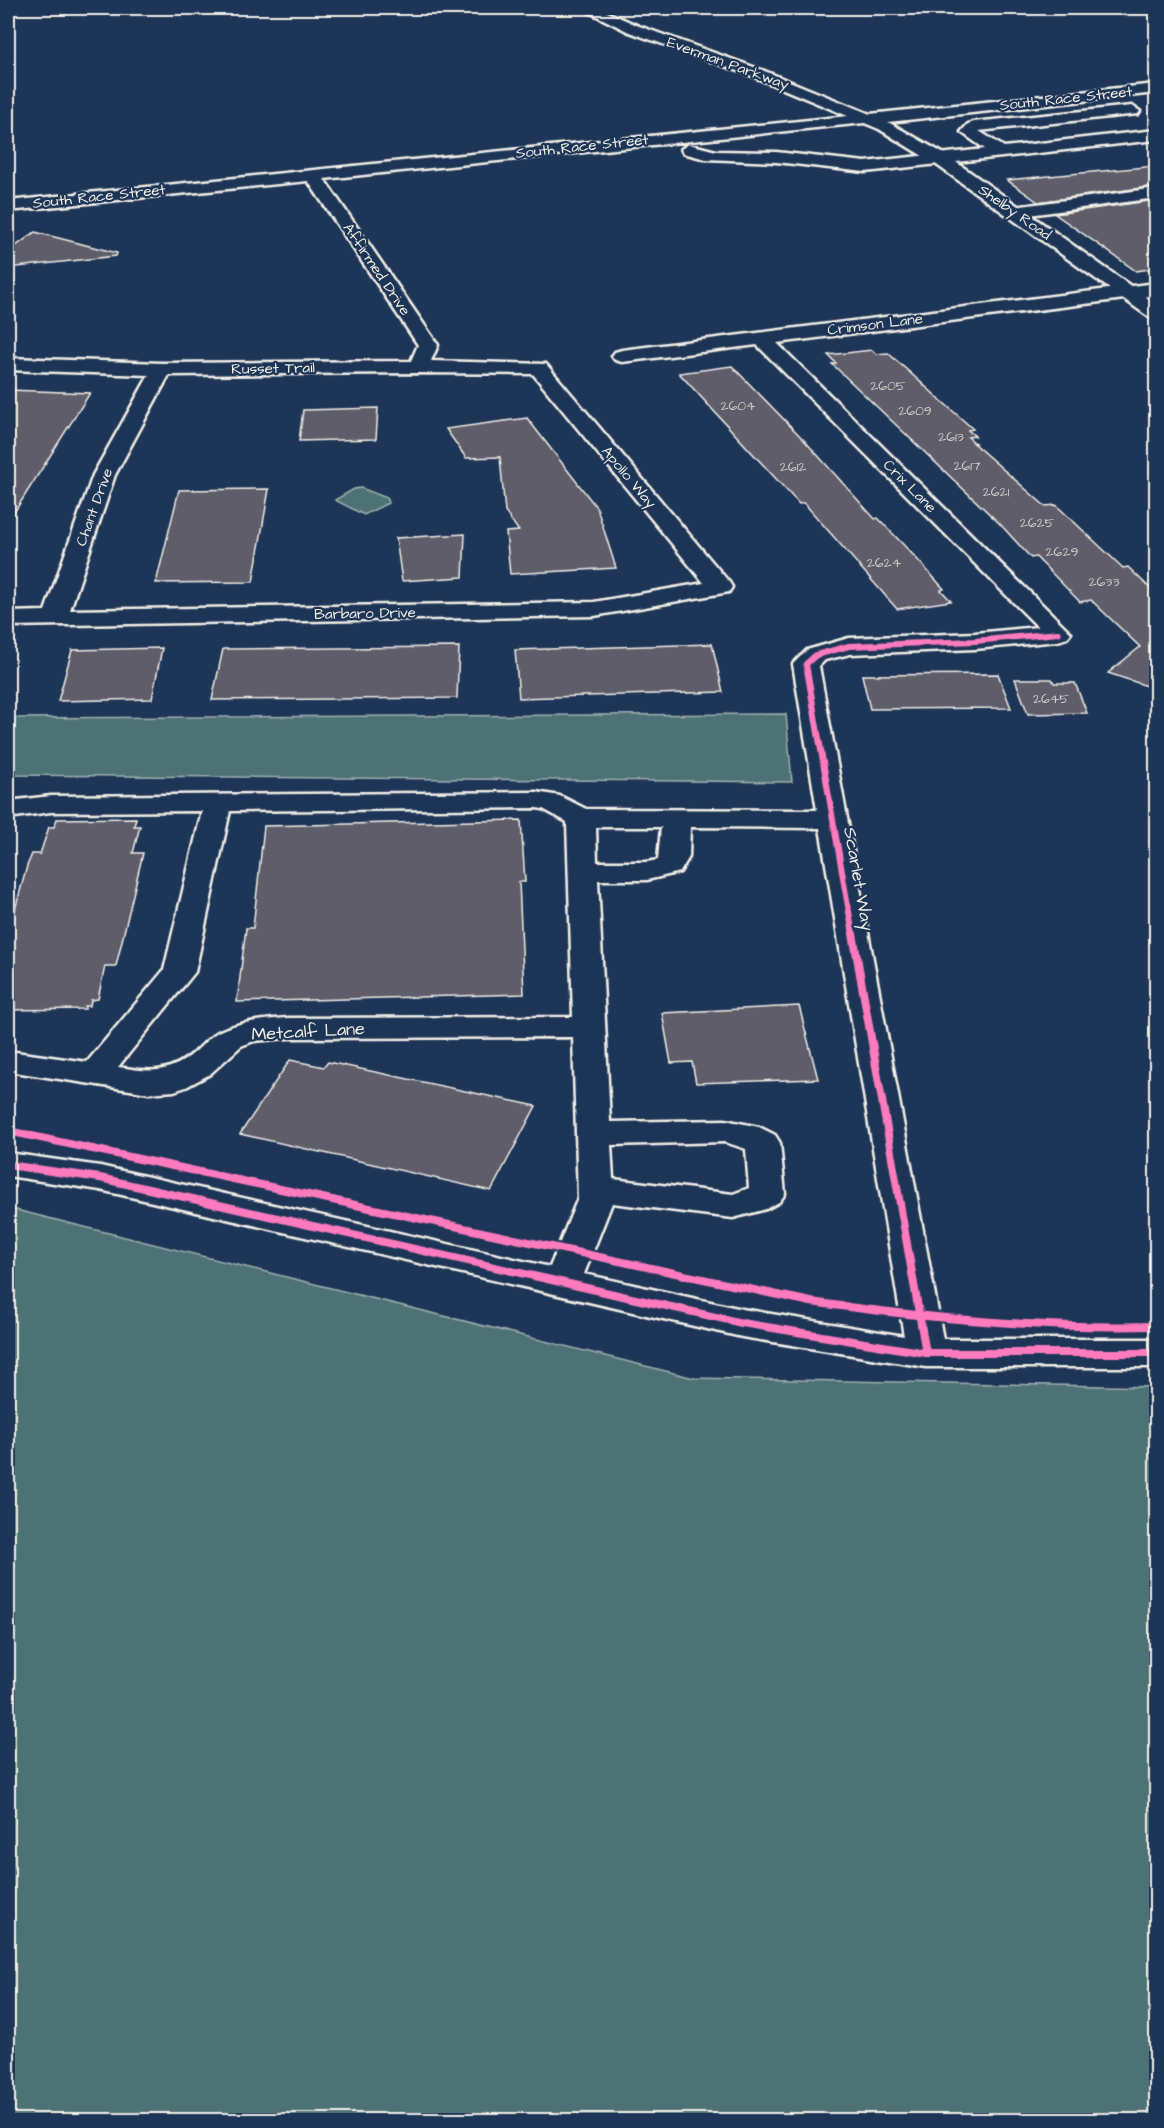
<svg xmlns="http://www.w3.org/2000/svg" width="1164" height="2128" viewBox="0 0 1164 2128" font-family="'Architects Daughter',sans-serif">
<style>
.green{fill:#4d7274;stroke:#a0b2ae;stroke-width:1.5}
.building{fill:#5f5d6a;stroke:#f4f1e8;stroke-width:1.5}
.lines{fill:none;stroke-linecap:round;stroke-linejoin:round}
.minor-casing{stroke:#f4f1e8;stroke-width:5}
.major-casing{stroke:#f4f1e8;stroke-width:5}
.minor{fill:#1d3557;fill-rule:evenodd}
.major{fill:#1d3557;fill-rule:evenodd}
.cycleway-far1-casing{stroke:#1d3557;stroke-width:9}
.cycleway-casing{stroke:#1d3557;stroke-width:12}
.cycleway-far1{stroke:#fd7abc;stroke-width:6}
.cycleway{stroke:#fd7abc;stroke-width:8}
.labels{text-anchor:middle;stroke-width:4.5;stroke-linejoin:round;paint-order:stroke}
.far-number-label{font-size:14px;fill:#cfccc8}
.far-street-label{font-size:15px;fill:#f4f1e8;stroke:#1d3557}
.street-label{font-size:18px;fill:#f4f1e8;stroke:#1d3557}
</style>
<rect width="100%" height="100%" fill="#1d3557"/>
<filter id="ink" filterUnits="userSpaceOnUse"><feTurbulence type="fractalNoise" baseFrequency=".0167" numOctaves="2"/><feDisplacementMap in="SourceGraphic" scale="12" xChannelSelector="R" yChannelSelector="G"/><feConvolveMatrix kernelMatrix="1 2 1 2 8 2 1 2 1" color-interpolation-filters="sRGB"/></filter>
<g filter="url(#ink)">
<path class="green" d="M361 488 387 498 388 503 364 515 335 500 354 489Z
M786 714 792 782 8 775V718Z
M8 1208 694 1378 1156 1387V2120H8Z"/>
<path class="building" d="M1156 166V186L1038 202 1007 180Z
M1156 200V268L1136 271 1055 214Z
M35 232 117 253 116 256 8 268V252Z
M872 350 876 354 888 353 973 429 968 430 975 436 968 437 975 443H973L1045 506 1056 505 1123 568 1128 567 1156 594V689L1108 673 1140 647 1091 600 1080 602 1036 557 1031 558 1000 524 832 364 836 363 828 355Z
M732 366 804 440 875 519 878 518 916 558 944 589 941 590 951 601 897 609 804 503 799 504 679 373Z
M8 390 90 393 8 522Z
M378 408 376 439 299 441 303 410Z
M527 418 597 508 616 568 510 574 506 532 519 531 505 512 500 457 466 458 446 429Z
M269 489 253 582 156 583 179 490Z
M465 534 463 577 402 581 396 538Z
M712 644 723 692 519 698 515 650Z
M459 647 457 698 212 700 223 649Z
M162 648 152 699 58 701 72 650Z
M998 674 1011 708 870 709 862 675Z
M1015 679H1052L1054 683H1075L1087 713 1028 714Z
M136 818 134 826H140L133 853H143L116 966H105L98 999 91 1000 90 1006H85V1009L8 1010V935L27 866 32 854H40L49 827H54L57 819Z
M521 820 525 882H519L524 994 237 1002 246 928H253L264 826Z
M799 1006 818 1079 696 1083 692 1062 671 1063 662 1013Z
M290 1060 324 1067 328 1062 536 1106 491 1191 240 1134Z"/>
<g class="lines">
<defs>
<path id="minor" d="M1132 106 1140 111 1138 114 979 131 1004 147 1156 130V140L865 172 776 162 706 159 683 153 681 149 689 144 716 151 776 152 865 162 985 149 961 132 968 124 974 122Z
M868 114 874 116 876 119 874 122 324 179 438 345 431 361 546 364 729 582 732 587 729 592 594 616 8 626V612L45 611 93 475 149 375 8 370V358L162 363 411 361 418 345 308 181 8 211V201ZM418 373 533 374 704 583 594 602 70 610 115 475 169 375Z
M1156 188V198L1014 217 1008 216 1005 212 1008 208 1014 207Z
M1156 283V295L777 343 1071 633 1067 638 1058 641 975 649 850 654 825 660 819 666 943 1339H1156V1367H926L742 1337 100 1190 8 1176V1153L100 1166 550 1267 578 1198 573 1037 288 1038 254 1041 241 1046 210 1074 186 1087 174 1091 149 1093 8 1071V1051L87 1062 164 970 202 811 51 812 8 818V801L51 796 536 792 560 796 586 809 817 810 793 664 807 650 849 638 975 633 1038 627 757 345 622 362 615 360 612 356 615 352 622 350ZM536 808 543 809 567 822 573 1017 288 1018C264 1020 242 1021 220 1031 211 1035 203 1045 196 1051 169 1075 151 1072 118 1067L195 972 230 811ZM596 827H661L658 860 647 862H597ZM690 827 820 828 904 1336 742 1309 584 1274 612 1203 733 1218 766 1209 779 1202 785 1194 780 1143 775 1135 759 1127 725 1120 610 1122 598 880H647L680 872 689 857ZM725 1142 746 1149 749 1188 733 1194 613 1179 611 1145Z"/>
<path id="major" d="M581 8H598L639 26 762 70 870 114 1156 84V93L888 122 946 155 1156 304V319L1149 317 934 163 879 129 752 76 629 32Z"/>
</defs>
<use href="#minor" class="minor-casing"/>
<use href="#major" class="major-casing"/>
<use href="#minor" class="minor"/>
<use href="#major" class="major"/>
<defs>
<path id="cycleway-far1" d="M853 935 806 664 816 655 849 646 975 641 1058 633"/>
<path id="cycleway" d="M853 934 926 1353
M8 1131 811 1302C926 1318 1040 1329 1156 1326
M8 1165 100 1178 742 1323 926 1353H1156"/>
</defs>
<use href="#cycleway-far1" class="cycleway-far1-casing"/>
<use href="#cycleway" class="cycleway-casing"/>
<use href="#cycleway-far1" class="cycleway-far1"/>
<use href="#cycleway" class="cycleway"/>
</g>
</g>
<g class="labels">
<g class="far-number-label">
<text x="888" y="390">2605</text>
<text x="738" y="410">2604</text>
<text x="915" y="415">2609</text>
<text x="951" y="441">2613</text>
<text x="967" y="470">2617</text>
<text x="793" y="471">2612</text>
<text x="996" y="496">2621</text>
<text x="1037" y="527">2625</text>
<text x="1062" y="556">2629</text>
<text x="884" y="567">2624</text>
<text x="1104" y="586">2633</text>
<text x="1051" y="703">2645</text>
</g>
<g class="far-street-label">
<text transform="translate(728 63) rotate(20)" y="5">Everman Parkway</text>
<text transform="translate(1066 98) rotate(-6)" y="5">South Race Street</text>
<text transform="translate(582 146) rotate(-6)" y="5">South Race Street</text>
<text transform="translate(99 196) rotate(-6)" y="5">South Race Street</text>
<text transform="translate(1015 212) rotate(35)" y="5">Shelby Road</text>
<text transform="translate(377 269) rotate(56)" y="5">Affirmed Drive</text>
<text transform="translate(875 324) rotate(-7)" y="5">Crimson Lane</text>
<text transform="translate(273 368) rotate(-1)" y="5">Russet Trail</text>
<text transform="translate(629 477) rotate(50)" y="5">Apollo Way</text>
<text transform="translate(910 486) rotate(45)" y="5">Crix Lane</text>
<text transform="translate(94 507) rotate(-70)" y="5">Chant Drive</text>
<text transform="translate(365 613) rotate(-1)" y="5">Barbaro Drive</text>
</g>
<g class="street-label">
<text transform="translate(859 879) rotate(80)" y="6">Scarlet Way</text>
<text transform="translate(308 1031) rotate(-3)" y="6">Metcalf Lane</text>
</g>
</g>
<rect width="1164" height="2128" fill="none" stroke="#1d3557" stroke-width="30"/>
<rect x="15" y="15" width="1134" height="2098" fill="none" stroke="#f4f1e8" stroke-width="2" filter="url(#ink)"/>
</svg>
